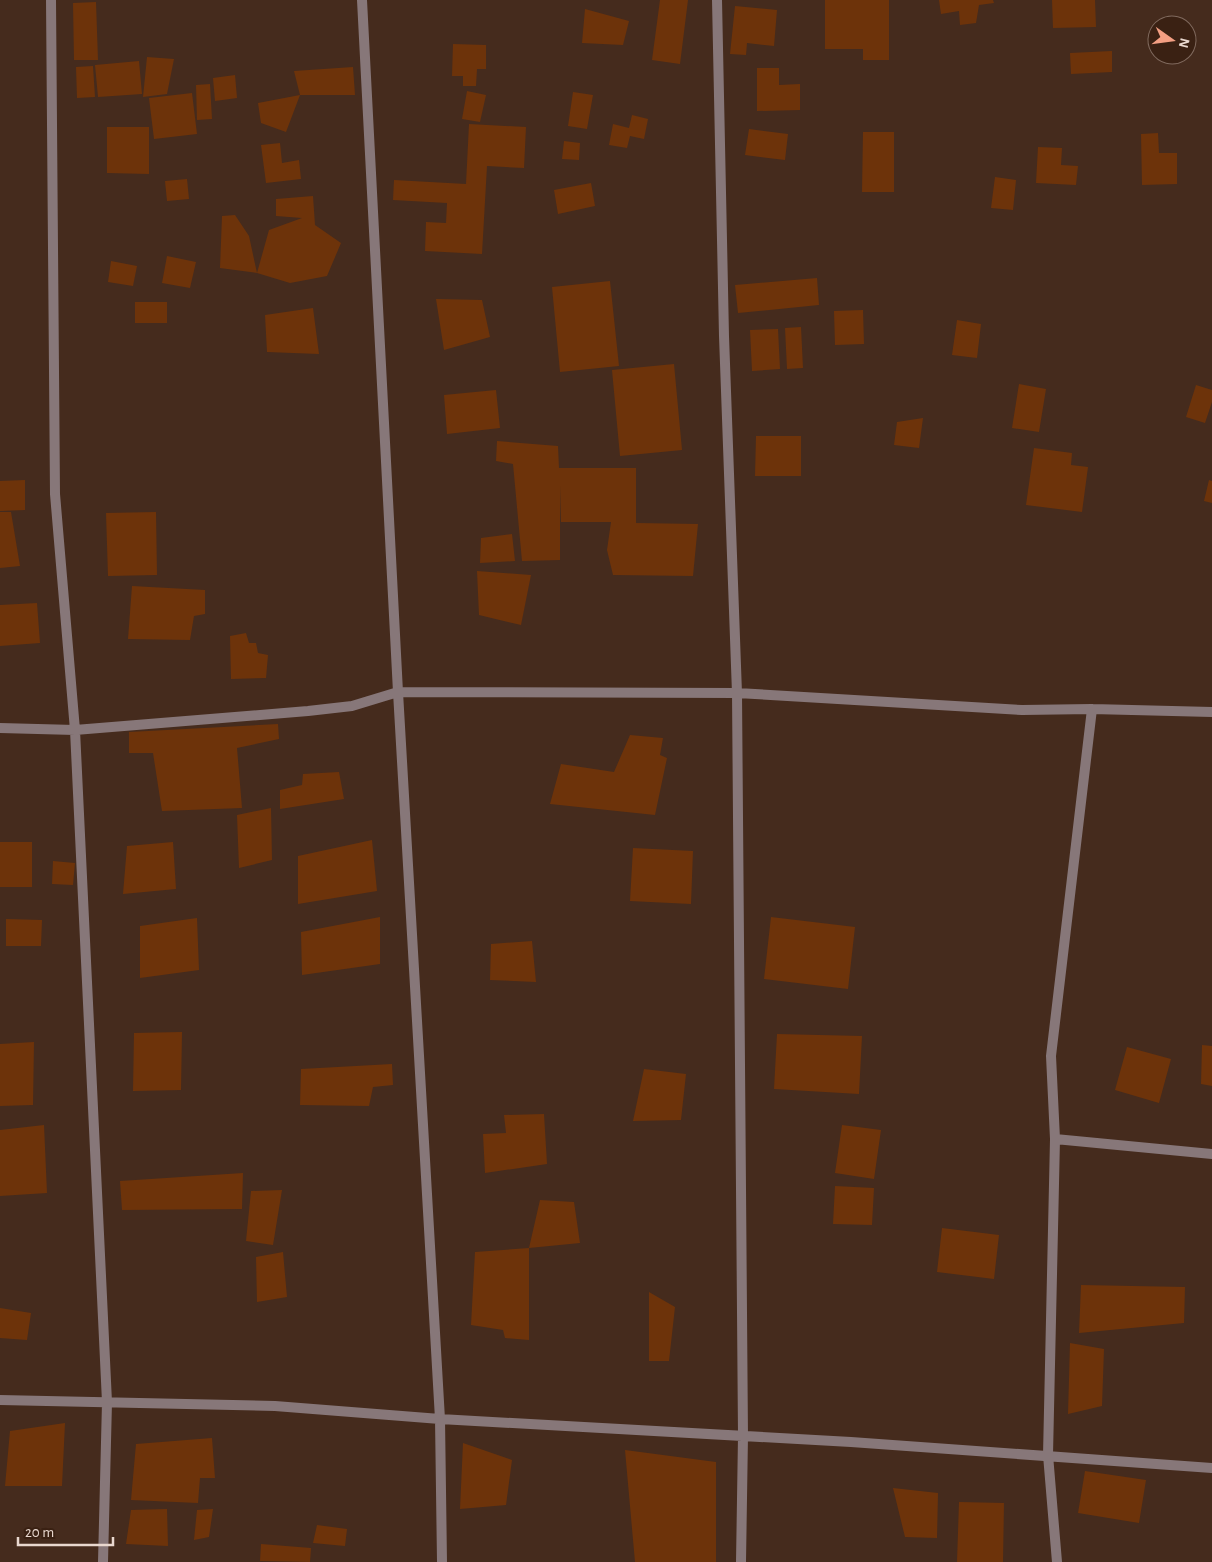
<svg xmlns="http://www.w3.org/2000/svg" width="1212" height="1562" viewBox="0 0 1212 1562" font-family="'Alegreya Sans',sans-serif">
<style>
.building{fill:#6d330a}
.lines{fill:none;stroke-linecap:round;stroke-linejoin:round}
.minor{stroke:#877779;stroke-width:10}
</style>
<rect width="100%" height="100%" fill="#452b1d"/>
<path class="building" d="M660 0H688L680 64 652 60Z
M825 0H889V60H863V49H825Z
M939 0H993L994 3 979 5 976 23 960 25 959 11 941 14Z
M1052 0H1095L1096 27 1053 28Z
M96 2 98 60H74L73 3Z
M735 6 777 10 774 46 747 43 746 55 730 54Z
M585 9 629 21 623 45 582 43Z
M453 44 486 45V69H477L476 86H463V76H452Z
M1112 51V72L1071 74 1070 53Z
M147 57 174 59 167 94 143 97Z
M139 61 142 94 98 97 95 65Z
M93 66 95 97 77 98 76 67Z
M353 67 355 95H300L294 71Z
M757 68H779V85L800 84V110L757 111Z
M235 75 237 98 215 101 213 78Z
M210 84 212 119 197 120 196 85Z
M467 91 486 95 480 122 462 119Z
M573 92 593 95 587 129 568 126Z
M192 93 197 134 154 139 149 98Z
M300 95 286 132 261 123 258 103Z
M632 115 648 119 644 139 630 136 627 148 609 145 613 124 629 128Z
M469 124 526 127 524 168 487 166 482 254 425 251 426 222 446 223 447 203 393 200 394 180 466 184Z
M107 127H149V174L107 173Z
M749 129 788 134 785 160 745 155Z
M863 132H894V192H862Z
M1158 133 1159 153H1177V184L1142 185 1141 134Z
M564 141 580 143 579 160 562 159Z
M280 143 282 163 299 160 301 179 266 183 261 145Z
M1038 147 1062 148 1061 165 1078 166 1076 185 1036 183Z
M995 177 1016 180 1013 210 991 208Z
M187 179 189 199 167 201 165 181Z
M591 183 595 206 558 214 554 190Z
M313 196 315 225 341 243 327 276 290 283 257 273 220 268 222 216 235 215 249 236 257 273 269 230 302 218 276 216V199Z
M167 256 196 262 190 288 162 283Z
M111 261 137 266 133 286 108 282Z
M817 278 819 305 738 313 735 285Z
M610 281 619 366 560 372 552 287Z
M436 299 482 300 490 337 444 350Z
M135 302H167V323H135Z
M313 308 319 354 267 352 265 315Z
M863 310 864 344 835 345 834 311Z
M957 320 981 324 977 358 952 355Z
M801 327 803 368 787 369 785 328Z
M778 329 780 369 752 371 750 330Z
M674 364 682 450 620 456 612 370Z
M1019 384 1046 389 1039 432 1012 428Z
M1196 385 1212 390V402L1205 423 1186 417Z
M496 390 500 428 447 434 444 395Z
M923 418 919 448 894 445 897 422Z
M756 436H801V476H755Z
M497 441 558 446 559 468H636V523L698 524 693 576 613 575 607 550 611 522H561L560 486V560L522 561 513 464 496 461Z
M1034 448 1072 453 1071 465 1088 467 1082 512 1026 505Z
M25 480V510L0 511V481Z
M1209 480 1212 481V503L1204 501Z
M0 512H11L20 566 0 568Z
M156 512 157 575 108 576 106 513Z
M512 534 515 561 480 563 481 538Z
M477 571 531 575 521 625 479 615Z
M132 586 205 590V614L194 616 190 640 128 639Z
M37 603 40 643 0 646V605Z
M246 633 249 643H256L258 653 268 655 266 678 231 679 230 636Z
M278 724 279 739 237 748 242 808 162 811 153 753H129V732Z
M630 735 663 738 660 755 667 758 655 815 550 804 561 764 614 772Z
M339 772 344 799 280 809V790L302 785 303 774Z
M271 808 272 860 239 868 237 815Z
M372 840 377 891 298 904V856Z
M0 842H32V887H0Z
M173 842 176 889 123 894 127 846Z
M633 848 693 851 691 904 630 901Z
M53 861 75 863 73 885 52 884Z
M380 917V964L302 975 301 932Z
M771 917 855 927 848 989 764 979Z
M197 918 199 970 140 978V926Z
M6 919 42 920 41 946H6Z
M532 941 536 982 490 980 491 944Z
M182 1032 181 1090 133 1091 134 1033Z
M777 1034 862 1036 859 1094 774 1089Z
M34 1042 33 1105 0 1106V1044Z
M1202 1045 1212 1046V1086L1201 1084Z
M1127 1047 1171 1059 1159 1103 1115 1090Z
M392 1064 393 1085 373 1087 369 1106 300 1105 301 1069Z
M644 1069 686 1074 681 1120 633 1121Z
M544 1114 547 1164 485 1173 483 1134 506 1133 504 1115Z
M44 1125 47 1193 0 1196V1130Z
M842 1125 881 1130 874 1179 835 1173Z
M243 1173 242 1209 122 1210 120 1181Z
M835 1186 874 1188 872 1225 833 1224Z
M282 1190 273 1245 246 1241 251 1191Z
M540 1200 574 1202 580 1243 529 1248V1340L505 1338 503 1330 471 1325 475 1252 529 1248Z
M942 1228 999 1235 994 1279 937 1272Z
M283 1252 287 1297 257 1302 256 1257Z
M1081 1285 1185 1287 1184 1323 1079 1333Z
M649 1292 675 1307 669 1361H649Z
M0 1308 31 1313 27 1340 0 1338Z
M1070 1343 1104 1349 1102 1406 1068 1414Z
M65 1423 62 1486H5L10 1431Z
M212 1438 215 1478H200L198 1503 131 1500 136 1444Z
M463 1443 512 1460 506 1505 460 1509Z
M625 1450 716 1462V1562H635Z
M1085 1471 1146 1480 1139 1523 1078 1513Z
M893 1488 938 1493 937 1538 905 1537Z
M959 1502 1004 1503 1003 1562H957Z
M167 1509 168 1546 126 1544 131 1510Z
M213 1509 209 1537 194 1540 197 1510Z
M317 1525 347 1529 345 1546 313 1543Z
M261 1544 311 1548 310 1562 260 1561Z"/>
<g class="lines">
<path class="minor" d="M51 0 55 494 75 730 107 1402 103 1562
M362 0 398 692 440 1419 442 1562
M717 0 724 336 737 693 743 1436 741 1562
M0 728 75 730 308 711 352 706 398 692 737 693 1022 710 1092 709 1212 712
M1055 1139 1212 1154
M0 1400 275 1406 440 1419 851 1442 1212 1468
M1057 1562 1048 1455 1055 1139 1051 1056 1092 709"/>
</g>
<g transform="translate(1172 40) rotate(104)"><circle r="24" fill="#3a2113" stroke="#806a5e"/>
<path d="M0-4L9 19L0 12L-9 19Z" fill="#f39f83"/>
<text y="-8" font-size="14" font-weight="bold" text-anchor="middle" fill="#e9d8cf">N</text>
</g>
<path d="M18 1537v8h95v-8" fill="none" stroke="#e9d8cf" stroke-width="2.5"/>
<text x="25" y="1537" font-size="15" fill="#e9d8cf" stroke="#3a2113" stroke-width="4" paint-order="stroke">20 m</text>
</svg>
